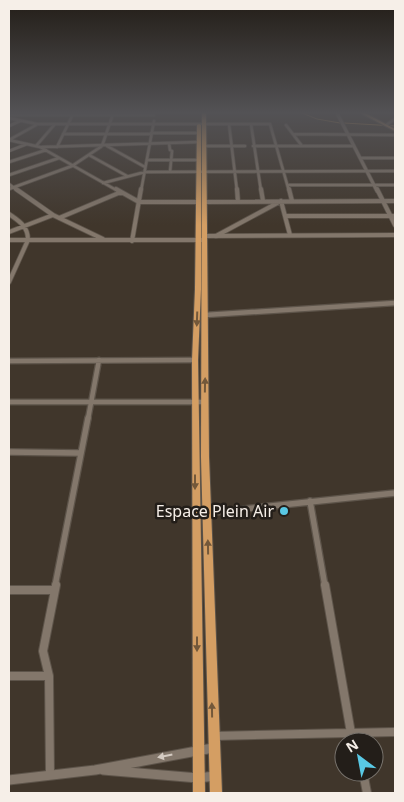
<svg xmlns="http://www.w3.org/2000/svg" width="404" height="802" viewBox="0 0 404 802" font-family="'Noto Sans',sans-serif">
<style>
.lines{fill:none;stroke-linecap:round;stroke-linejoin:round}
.stream{stroke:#c49351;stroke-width:1}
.minor-far4-casing{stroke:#5d544a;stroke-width:4}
.minor-far3-casing{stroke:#5d544a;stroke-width:5.5}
.minor-far2-casing{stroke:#5d544a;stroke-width:7}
.minor-far1-casing{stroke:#5d544a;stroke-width:8}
.minor-casing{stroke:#5d544a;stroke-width:10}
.tertiary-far2-casing{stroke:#5d544a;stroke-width:4.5}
.tertiary-far1-casing{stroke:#5d544a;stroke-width:5.5}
.tertiary-casing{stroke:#5d544a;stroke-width:11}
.primary-casing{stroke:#5d544a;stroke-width:2}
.trunk-casing{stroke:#5d544a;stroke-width:2}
.minor-far4{stroke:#83776b;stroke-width:2.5}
.minor-far3{stroke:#83776b;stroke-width:4}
.minor-far2{stroke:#83776b;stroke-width:4.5}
.minor-far1{stroke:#83776b;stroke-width:5.5}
.minor{stroke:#83776b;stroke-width:8}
.tertiary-far2{stroke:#83776b;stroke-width:3}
.tertiary-far1{stroke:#83776b;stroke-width:4}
.tertiary{stroke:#83776b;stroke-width:9}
.primary{fill:#c09465;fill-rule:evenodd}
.trunk{fill:#d49e63;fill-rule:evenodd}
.oneway{fill:#73583a}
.oneway2{fill:#d4cbc2}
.poi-dot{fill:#59c8e4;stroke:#231e19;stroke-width:2}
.labels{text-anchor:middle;stroke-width:5;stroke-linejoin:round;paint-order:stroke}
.near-poi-label{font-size:16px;fill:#f6efe8;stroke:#231e19;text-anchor:end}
</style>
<rect width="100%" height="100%" fill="#40362b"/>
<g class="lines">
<path class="stream" d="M302 113 317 119 340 123
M344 123 395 126"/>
<defs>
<path id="minor-far4" d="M9 115H154
M9 118 37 124H270L289 191
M229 124 237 191
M251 124 261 191
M286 125 302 146
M386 125 395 119
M9 126 20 121
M151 133H199
M63 134H150
M293 134 395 135
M9 140 40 147 118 191
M9 140 36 125
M169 143 170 150 172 151 170 172
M36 146 55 124
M107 146 145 167
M204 146H245
M253 146H354
M42 147 198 142
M57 147 73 114
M9 151 27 144
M89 155 127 176
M361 158H395
M147 160H199
M9 162 46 150
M9 175 59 158
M103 183 145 172 395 171
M9 184 18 191
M289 185H395
M9 189 72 166 102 146 113 114
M141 191 154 121"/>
<path id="minor-far3" d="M16 189 53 215 103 239
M116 189 139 202H197
M237 189 238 202
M261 189 263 201
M289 189 292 201
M204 202 395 201
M9 214C19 221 28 226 28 240L9 282
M285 216H395
M59 218 121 192
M9 232 53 215
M216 236 281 201 290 235
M9 240H202
M132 241 141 189"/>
<path id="minor-far2" d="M205 315 395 303
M9 361 195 360
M9 402H205
M88 419 99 360"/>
<path id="minor-far1" d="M9 452 80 453
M310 501 325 586
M196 514 395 493
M55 586 88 418"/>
<path id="minor" d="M325 585 351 733
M9 590H55
M9 676H49
M357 733 359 742
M213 736 395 732
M363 772 367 793
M50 775 49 676 43 651 56 585"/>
<path id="tertiary-far2" d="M337 113 377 191"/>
<path id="tertiary-far1" d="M377 189 395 225
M204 236 395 235"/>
<path id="tertiary" d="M103 770 198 778 215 776
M9 780 95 770 213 748"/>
<path id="primary" d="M360 113H365L395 129V131Z"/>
<path id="trunk" d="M202 113H206L209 457 222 793H210L201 457Z
M199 124 201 125V289L198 360 205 793H193L192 360 195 289 197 125Z"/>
</defs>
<use href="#minor-far4" class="minor-far4-casing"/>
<use href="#minor-far3" class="minor-far3-casing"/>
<use href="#minor-far2" class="minor-far2-casing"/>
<use href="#minor-far1" class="minor-far1-casing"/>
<use href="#minor" class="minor-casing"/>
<use href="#tertiary-far2" class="tertiary-far2-casing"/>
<use href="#tertiary-far1" class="tertiary-far1-casing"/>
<use href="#tertiary" class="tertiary-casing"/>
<use href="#primary" class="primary-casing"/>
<use href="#trunk" class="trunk-casing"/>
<use href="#minor-far4" class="minor-far4"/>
<use href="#minor-far3" class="minor-far3"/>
<use href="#minor-far2" class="minor-far2"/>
<use href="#minor-far1" class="minor-far1"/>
<use href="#minor" class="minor"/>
<use href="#tertiary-far2" class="tertiary-far2"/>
<use href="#tertiary-far1" class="tertiary-far1"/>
<use href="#tertiary" class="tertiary"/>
<use href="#primary" class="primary"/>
<use href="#trunk" class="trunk"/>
</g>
<defs><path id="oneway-solid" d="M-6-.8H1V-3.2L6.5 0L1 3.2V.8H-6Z" transform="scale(1.25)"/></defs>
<g class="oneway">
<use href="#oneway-solid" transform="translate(197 319) rotate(92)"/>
<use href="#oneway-solid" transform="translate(205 385) rotate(-89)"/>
<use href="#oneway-solid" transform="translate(195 482) rotate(90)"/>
<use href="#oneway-solid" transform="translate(208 547) rotate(-91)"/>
<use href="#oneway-solid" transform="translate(197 644) rotate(90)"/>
<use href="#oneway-solid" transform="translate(212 710) rotate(-91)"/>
</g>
<use class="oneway2" href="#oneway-solid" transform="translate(165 756) rotate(169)"/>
<linearGradient id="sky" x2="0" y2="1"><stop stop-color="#231e18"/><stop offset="0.5" stop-color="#535255"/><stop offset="1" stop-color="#535255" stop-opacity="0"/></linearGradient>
<rect width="404" height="225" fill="url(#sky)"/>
<circle class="poi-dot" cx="284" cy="511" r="5"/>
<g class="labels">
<g class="near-poi-label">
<text x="274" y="517">Espace Plein Air</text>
</g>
</g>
<rect width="404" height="802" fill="none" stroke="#f6efe8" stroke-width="20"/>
<g transform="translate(359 757) rotate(328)"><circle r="24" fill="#231e19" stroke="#77726c"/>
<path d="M0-4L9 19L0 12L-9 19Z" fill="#59c8e4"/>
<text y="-8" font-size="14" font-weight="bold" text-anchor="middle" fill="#f6efe8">N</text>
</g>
</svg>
